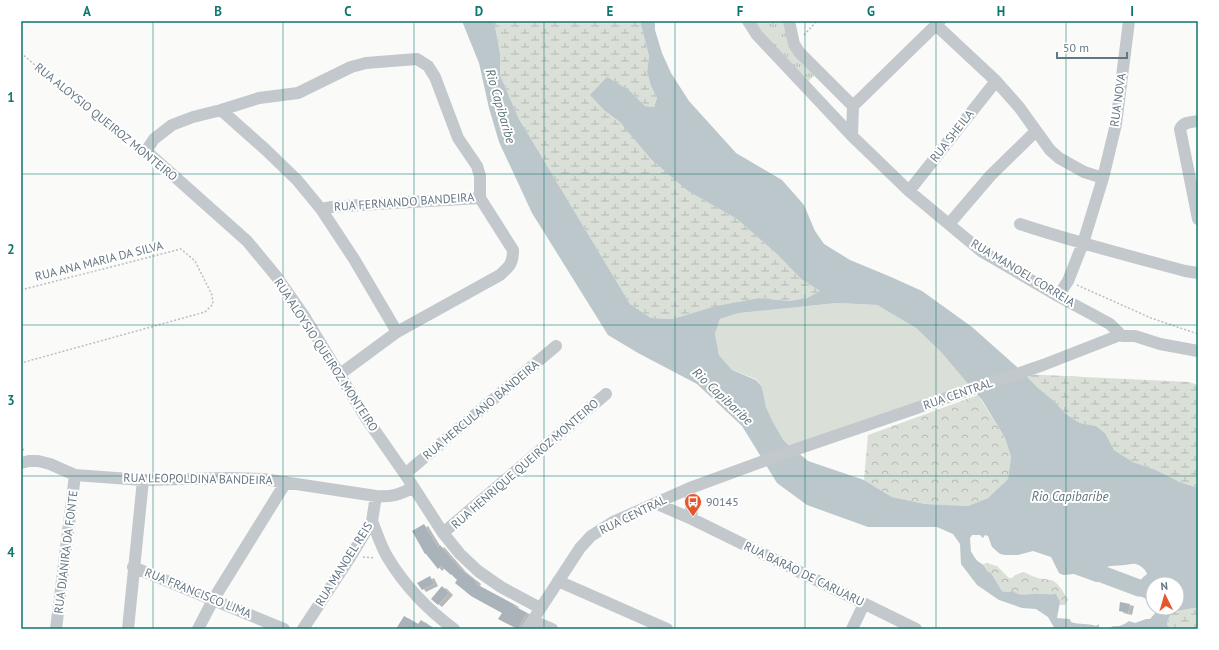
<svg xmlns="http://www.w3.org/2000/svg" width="1219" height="650" viewBox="0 0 1219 650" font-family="'PT Sans',sans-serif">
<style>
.grass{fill:#dadfd7}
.forest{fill:url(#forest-crowns)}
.wetland{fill:url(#wetland-marsh)}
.park{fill:url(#park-tufts)}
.water{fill:#bbc7cb;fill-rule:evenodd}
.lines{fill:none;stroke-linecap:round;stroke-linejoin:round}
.river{stroke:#bbc7cb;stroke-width:17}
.building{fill:#aab3b9;filter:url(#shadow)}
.path{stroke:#bbbfc2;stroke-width:1.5;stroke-dasharray:2 2;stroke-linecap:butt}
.minor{stroke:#c3c8cc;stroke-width:12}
.grid{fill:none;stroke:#0f766e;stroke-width:1;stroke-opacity:0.55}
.labels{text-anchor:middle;stroke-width:4;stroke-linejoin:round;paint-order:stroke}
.street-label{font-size:12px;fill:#657683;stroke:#fff}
.poi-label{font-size:12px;fill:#657683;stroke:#fff;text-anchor:start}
.water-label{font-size:13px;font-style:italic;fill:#60757c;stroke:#fff}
.neatline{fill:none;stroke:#0f766e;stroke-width:1.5}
.grid-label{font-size:13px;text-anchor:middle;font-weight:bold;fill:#0f766e}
</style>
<defs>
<pattern id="forest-crowns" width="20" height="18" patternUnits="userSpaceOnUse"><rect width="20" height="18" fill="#dadfd7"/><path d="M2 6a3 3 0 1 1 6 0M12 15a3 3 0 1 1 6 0" fill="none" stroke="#b4b9b4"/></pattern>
<pattern id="wetland-marsh" width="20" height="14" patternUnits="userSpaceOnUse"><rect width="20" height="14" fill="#dadfd7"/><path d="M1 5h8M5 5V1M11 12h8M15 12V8" fill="none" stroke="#b4b9b4"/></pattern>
<pattern id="park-tufts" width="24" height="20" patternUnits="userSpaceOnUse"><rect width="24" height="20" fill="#dadfd7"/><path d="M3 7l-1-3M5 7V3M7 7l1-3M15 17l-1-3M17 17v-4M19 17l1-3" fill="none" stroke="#b4b9b4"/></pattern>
<filter id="shadow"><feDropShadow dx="4" dy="2" stdDeviation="0" flood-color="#0004"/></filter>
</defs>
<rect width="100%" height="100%" fill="#fafaf8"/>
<path class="grass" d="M837 303 877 305 916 328 941 352 970 385 792 447 784 441 773 422 766 407 762 387 756 379 732 370 719 355 715 334 720 319 739 313Z"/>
<path class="forest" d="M978 395 1005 438 1011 457 1008 479 988 498 968 506 925 504 892 497 864 480 868 435Z
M987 563 997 566 1009 578H1012L1015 575 1023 572C1027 573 1031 576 1035 577 1040 579 1046 579 1051 580 1059 582 1064 594 1068 600L1065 605H1059L1060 602 1052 594 1048 596 1039 594 1023 595 1017 594 1013 591 1007 592 1002 591 991 573 987 571 986 567 983 564Z"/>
<path class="wetland" d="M494 21H640L649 56 647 72 651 86 657 98 654 107 645 106 630 91 605 111 620 122 688 191 737 219 778 255 801 279 820 291 807 298 789 301 759 298 717 306 673 319 651 318 630 304 519 119 500 75V53Z
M1023 374 1189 382 1198 385V488L1180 482 1156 470 1133 462 1114 450 1105 433 1096 426 1080 423 1066 414 1054 401 1038 388Z
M1198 607V629H1172L1167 625C1168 606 1185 611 1198 607Z"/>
<path class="park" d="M750 21H789L815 75 805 84Z"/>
<path class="water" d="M462 21H494L500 53V75L519 119 630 304 651 318 673 319 716 306 759 298 789 301 807 298 820 291 801 279 778 255 737 219 688 191 651 159 620 122 605 111 590 95 607 77 630 91 645 106 654 107 657 98 651 86 647 72 649 56 640 21H655V30L662 53 671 73 689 101 736 153 782 180 804 205 815 231 824 244 850 260 891 277 922 291 972 327 1017 367 1038 388 1054 401 1066 414 1080 423 1096 426 1105 433 1114 450 1133 462 1156 470 1180 482 1198 488V607C1186 611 1168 607 1167 625L1172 629H1104L1110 628 1113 626C1119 627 1124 625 1129 621L1135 623 1146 619H1150L1156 612 1155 608H1177V584H1153V605L1146 599 1139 595C1137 585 1139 580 1147 574 1145 568 1137 563 1132 564 1129 564 1127 565 1125 565 1118 566 1113 565 1106 567V572L1113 576 1112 580 1114 582H1096L1074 574 1063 575 1059 573 1051 557 1033 551 1018 555H1005L1000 554 992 547 988 536 985 535 983 538 980 535H972L970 538 971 552C973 553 973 556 975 558 979 564 985 563 987 571L991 573 1002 591 1007 592 1013 591C1021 598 1030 593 1039 594 1046 594 1049 595 1056 594L1060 602 1057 618 1070 619 1071 622C1080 625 1088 623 1096 626L1099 624V627L1101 629H1055L1048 617 1036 609 1022 608 999 600 977 585 961 564 960 544 953 534 937 527H868L807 505 777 483 742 426 697 384 638 353 608 335 532 213 499 142 489 108 479 63ZM837 303 877 305 916 328 941 352 982 400 1005 438 1011 457 1008 479 988 498 968 506 925 504 892 497 864 480 808 461 784 441 773 422 766 407 762 387 756 380 732 370 719 355 715 334 720 319 739 313Z"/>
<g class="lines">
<path class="river" d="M1091 570 1139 588 1153 589"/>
</g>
<path class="building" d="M424 524 438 547 440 545 462 570 477 582 476 584 515 605 514 606 527 613 518 629 498 619 502 613 471 596 455 583 457 580 452 575V574L451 575 441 566 438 569 426 554H425L412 531Z
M430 576 434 584 422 590 417 583Z
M442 586 449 593 438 605 431 599Z
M1120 602 1130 604 1128 613 1119 611Z
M404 616 418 624 421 620 434 629H396Z"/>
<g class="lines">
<path class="path" d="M804 35 817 21
M21 53 50 78 138 145
M1077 285 1151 318 1198 334
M21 290 181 249 195 261 212 295 213 304 205 312 21 363
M21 445 24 451
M363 557 375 558"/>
<path class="minor" d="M748 21 757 35 852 136
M789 21 794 44 799 52 853 106
M936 25 996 81 1019 107 1050 150 1059 158 1084 172 1103 178
M853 106 852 136 909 191 981 251 1058 296 1110 324 1122 336H1135L1160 344 1198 351
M853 106 940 21
M221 110 266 150 297 180 321 209 354 259 397 332
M1198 121C1191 122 1183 122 1180 129L1198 219
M909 191 996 81
M480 198V176L477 166 458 138 435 77 428 66 417 59 366 63 351 67 298 93 259 98 221 110 193 117 172 125 154 139 146 151 247 241 276 276 304 316 366 418 405 474 443 533 460 554 478 571 501 587 540 608
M321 209 332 207 360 205 480 198
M949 224 991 175 1036 131
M1020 224C1074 242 1130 256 1185 271L1198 273
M1058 296 1068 281 1083 243 1103 178 1116 124 1129 21
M340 374 397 332 500 275C510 266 513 263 513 250L480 198
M21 463 29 461H38L50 464 75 475 143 480 229 478 263 479 376 496C391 497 401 495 413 487
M405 474 556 346
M690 488 692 519
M655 503 692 519 916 629
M372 521C377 533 381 547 388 558 405 586 428 610 454 629
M443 533 606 394
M133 567 284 629
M558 581 667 629
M533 621 552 629
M56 629 75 475
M128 629 143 480
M198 629 213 600 286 482
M303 629 351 556 372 521 376 496
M527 629 580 548 591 536 613 522 690 488 794 450 1043 365 1120 335
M852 629 864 604"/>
</g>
<path class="grid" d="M153 21V629M283 21V629M414 21V629M544 21V629M675 21V629M805 21V629M936 21V629M1066 21V629M21 174H1198M21 325H1198M21 476H1198"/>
<defs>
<symbol id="bus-pin" viewBox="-11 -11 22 30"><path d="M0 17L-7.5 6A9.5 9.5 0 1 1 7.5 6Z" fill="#e4572e" stroke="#fff"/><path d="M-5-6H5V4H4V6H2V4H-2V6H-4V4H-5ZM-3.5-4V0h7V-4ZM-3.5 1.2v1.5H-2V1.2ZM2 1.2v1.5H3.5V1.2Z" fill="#fff"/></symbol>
</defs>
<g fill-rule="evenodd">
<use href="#bus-pin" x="683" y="492" width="20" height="27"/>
</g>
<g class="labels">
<g class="street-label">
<text transform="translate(1118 100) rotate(-82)" y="4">RUA NOVA</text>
<text transform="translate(106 122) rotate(39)" y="4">RUA ALOYSIO QUEIROZ MONTEIRO</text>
<text transform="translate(952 136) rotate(-52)" y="4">RUA SHEILA</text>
<text transform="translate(404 202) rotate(-4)" y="4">RUA FERNANDO BANDEIRA</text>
<text transform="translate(99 261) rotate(-14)" y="4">RUA ANA MARIA DA SILVA</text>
<text transform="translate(1023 273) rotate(31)" y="4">RUA MANOEL CORREIA</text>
<text transform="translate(326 355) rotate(57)" y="4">RUA ALOYSIO QUEIROZ MONTEIRO</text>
<text transform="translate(958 394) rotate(-19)" y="4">RUA CENTRAL</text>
<text transform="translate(481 410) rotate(-40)" y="4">RUA HERCULANO BANDEIRA</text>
<text transform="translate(525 464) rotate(-41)" y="4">RUA HENRIQUE QUEIROZ MONTEIRO</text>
<text transform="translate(198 479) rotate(1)" y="4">RUA LEOPOLDINA BANDEIRA</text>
<text transform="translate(633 515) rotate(-26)" y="4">RUA CENTRAL</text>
<text transform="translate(66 552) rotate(-83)" y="4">RUA DJANIRA DA FONTE</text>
<text transform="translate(344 564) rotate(-58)" y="4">RUA MANOEL REIS</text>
<text transform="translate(804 574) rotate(26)" y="4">RUA BARÃO DE CARUARU</text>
<text transform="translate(198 593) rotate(22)" y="4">RUA FRANCISCO LIMA</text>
</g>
<g class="poi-label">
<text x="706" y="506">90145</text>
</g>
<g class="water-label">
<text transform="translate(501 106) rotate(74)" y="5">Rio Capibaribe</text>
<text transform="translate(723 396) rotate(43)" y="5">Rio Capibaribe</text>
<text x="1070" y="501">Rio Capibaribe</text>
</g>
</g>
<rect width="1219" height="650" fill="none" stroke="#ffffff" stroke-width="44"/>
<g transform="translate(1165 596) rotate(355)"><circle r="19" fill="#ffffff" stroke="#c1c8cd"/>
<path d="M0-3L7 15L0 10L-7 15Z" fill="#e4572e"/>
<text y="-6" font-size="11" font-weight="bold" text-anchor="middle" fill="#657683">N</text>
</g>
<path d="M1057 52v6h70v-6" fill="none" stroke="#657683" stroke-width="2"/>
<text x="1063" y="52" font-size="12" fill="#657683" stroke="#ffffff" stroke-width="3" paint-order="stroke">50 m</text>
<rect x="22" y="22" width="1175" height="606" class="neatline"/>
<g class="grid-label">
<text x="87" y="16">A</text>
<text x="218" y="16">B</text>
<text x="348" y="16">C</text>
<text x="479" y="16">D</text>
<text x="610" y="16">E</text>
<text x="740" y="16">F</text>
<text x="871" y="16">G</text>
<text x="1001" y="16">H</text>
<text x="1132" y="16">I</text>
<text x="11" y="102">1</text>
<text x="11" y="254">2</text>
<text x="11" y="405">3</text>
<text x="11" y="557">4</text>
</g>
</svg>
